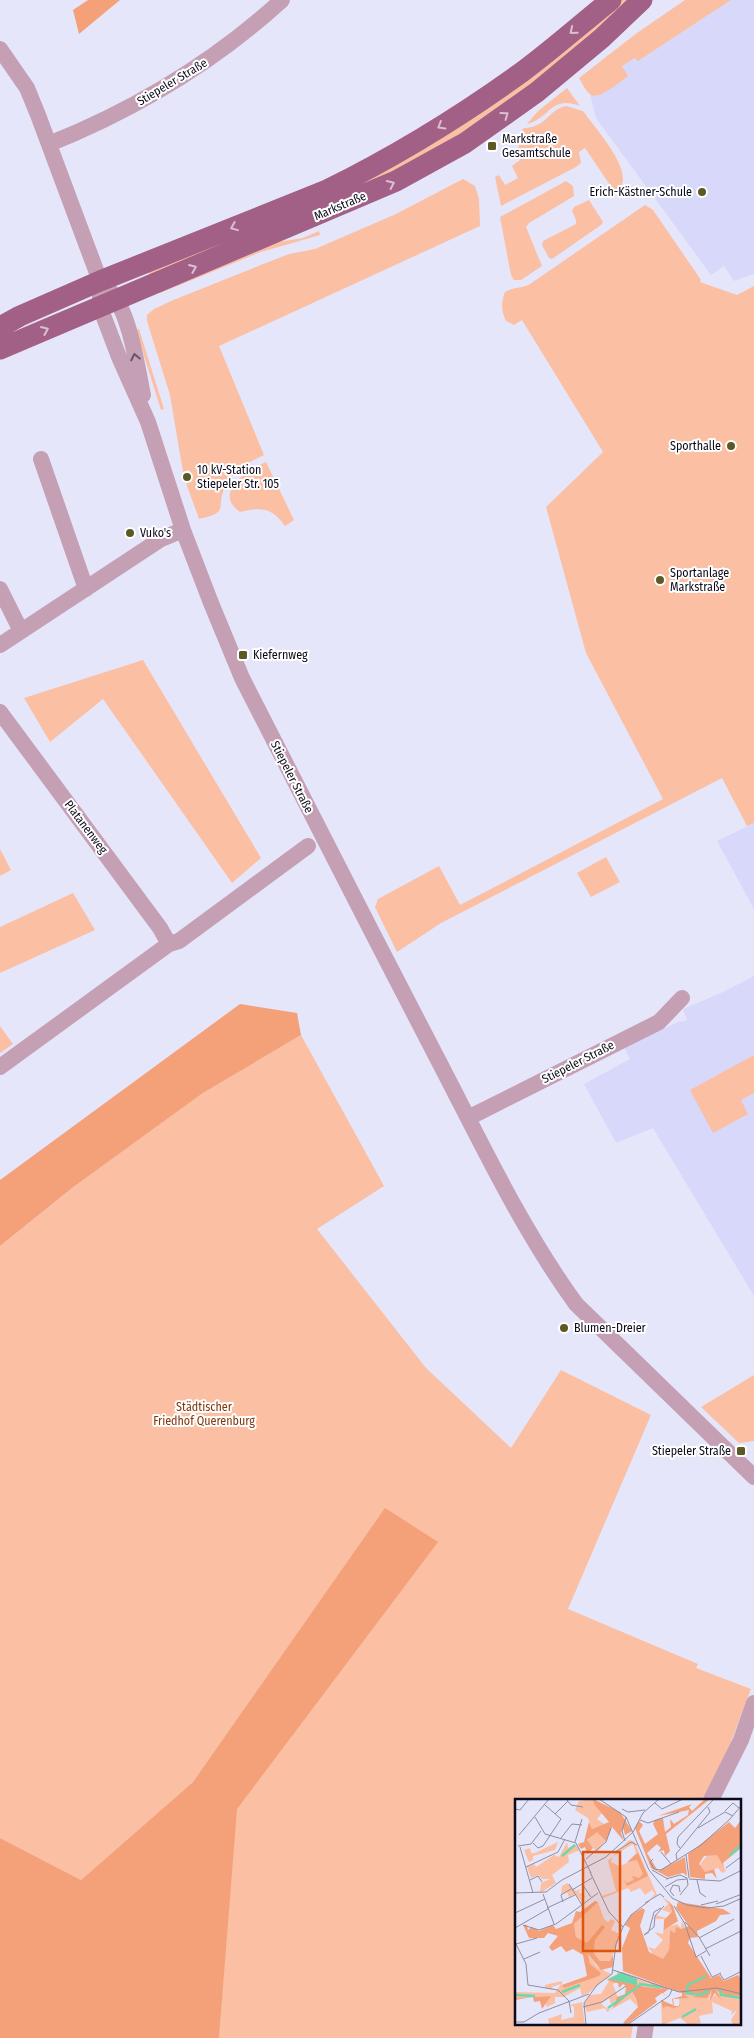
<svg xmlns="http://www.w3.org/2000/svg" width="754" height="2038" viewBox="0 0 754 2038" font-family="'Fira Sans Condensed',sans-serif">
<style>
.built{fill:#d8d8fb}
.green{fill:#fbbfa3}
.forest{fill:#f4a078}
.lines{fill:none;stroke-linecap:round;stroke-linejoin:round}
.minor{stroke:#c59fb3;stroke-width:16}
.major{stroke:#a26086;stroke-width:21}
.oneway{stroke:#dabfcf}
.oneway2{stroke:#685568}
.poi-dot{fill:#5c5925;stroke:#fff;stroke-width:2}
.labels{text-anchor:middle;stroke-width:4;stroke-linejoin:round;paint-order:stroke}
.street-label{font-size:12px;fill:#0c0b1c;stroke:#fff}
.poi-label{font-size:12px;fill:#0c0b1c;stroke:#fff;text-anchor:start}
.park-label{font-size:12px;fill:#82370b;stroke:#fff}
.inset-river{fill:none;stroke:#6fd7ad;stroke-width:2.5}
.inset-road{fill:none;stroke:#8f8ea2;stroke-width:1}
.view{fill:#dd550d;fill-opacity:0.15;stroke:#dd550d;stroke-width:2.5}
.inset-edge{fill:none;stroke:#0c0b1c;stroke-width:2.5}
</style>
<rect width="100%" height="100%" fill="#e6e6fb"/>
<path class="built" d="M731 0H754V274L734 281 724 266 711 275 596 118 590 95 596 96 627 76 622 66 636 58 638 61Z
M754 823V909L717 841Z
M754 976V1296L653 1128 616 1143 584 1084 630 1059 624 1047 680 1021 681 1022 687 1020 683 1009 723 992Z"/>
<path class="green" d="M621 0H632L534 86 432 154 150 278 148 272 270 224 553 56Z
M685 0H731L638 61 635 58 622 66 628 76C621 81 599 100 591 95 586 92 582 83 579 78L637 33Z
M567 88 580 106C550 95 551 118 527 124L538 111Z
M566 106 583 111C594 127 634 170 620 188L615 190 612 188 585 148 579 152 581 163 576 167 501 206 495 177 499 175 505 185 518 178 512 166 520 160C519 149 516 137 524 128 548 127 546 111 566 106Z
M463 179 475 186 479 199 480 226 219 346 264 455C248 463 233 470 225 487 215 508 231 512 199 519L186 483 192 481 189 470 183 472 170 395 147 321V315L154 309 171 301 271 261 289 254 315 249 396 214Z
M566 181 573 186 574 196 529 223 526 227 542 266 521 280H514L511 275 500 217Z
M589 200 603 222 601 225 552 259 549 258 542 245 543 241 576 224V220L572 211 574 207Z
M645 205 653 210 701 280 700 282 737 295 754 286V823L747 826 722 778 441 923 397 952 375 907 378 899 439 866 460 905 663 799 586 653 546 507 603 452 522 320 514 325 506 321C501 311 501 302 505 292 516 286 521 289 530 284Z
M319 231 320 235 261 252 160 293 156 291 272 243 303 238Z
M139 329 164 409 161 410 136 330Z
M266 462 294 520 285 526C272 507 261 507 240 512 212 492 248 470 266 462Z
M143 660 261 858 232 883 103 699 50 742 24 698Z
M0 849 11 870 0 876Z
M606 857 620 882 591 897 577 873Z
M73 893 95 930 0 973V927Z
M0 1026 13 1044 0 1053Z
M301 1035 384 1186 317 1229 426 1368 511 1448 561 1370 651 1415 568 1609 698 1664 696 1668 751 1689 723 1763 702 1800H516V2024H633L631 2038H219L236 1809 385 1509 193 1782 81 1880 0 1838V1246L72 1188 203 1093Z
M754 1055V1093L741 1100 748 1114 713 1133 690 1090Z
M754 1375V1441L739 1443 701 1407Z"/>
<path class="forest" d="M88 0H120L79 34 73 10Z
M240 1004 297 1013 301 1035 203 1093 72 1188 0 1246V1180Z
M385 1508 438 1542 237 1809 219 2038H0V1838L81 1880 193 1782Z"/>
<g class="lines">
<path class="minor" d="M0 49 27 88 38 115 100 281V307L119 357 148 422 183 530 211 603 242 678C306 804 370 929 435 1054 479 1138 520 1227 576 1304L754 1477
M49 144C136 109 213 63 282 0
M110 291C130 313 137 366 143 395
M41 459 86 589
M0 589 21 631
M0 645 161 539 183 530
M0 712 160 928 169 944
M0 1067 169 944 179 941 308 846
M468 1118 659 1022 682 998
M711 1800 741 1740 754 1703
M644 2038 646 2024"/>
<path class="major" d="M0 327 20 316 100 281 327 190C394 157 461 116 522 72 553 49 581 24 611 0
M0 349 396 181 465 143 537 92 602 38 642 0"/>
</g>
<defs><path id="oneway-chevron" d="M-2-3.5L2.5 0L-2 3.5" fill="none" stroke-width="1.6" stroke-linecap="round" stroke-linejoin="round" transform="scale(1.25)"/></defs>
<g class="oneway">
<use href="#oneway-chevron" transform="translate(573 31) rotate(141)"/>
<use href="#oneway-chevron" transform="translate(505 115) rotate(-36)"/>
<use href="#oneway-chevron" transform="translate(441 126) rotate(149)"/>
<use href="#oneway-chevron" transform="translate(391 184) rotate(-25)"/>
<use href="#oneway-chevron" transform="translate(234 227) rotate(158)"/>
<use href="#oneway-chevron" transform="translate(193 268) rotate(-23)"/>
<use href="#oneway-chevron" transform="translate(45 330) rotate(-23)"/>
</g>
<use class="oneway2" href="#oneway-chevron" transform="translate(135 357) rotate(-102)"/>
<g class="poi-dot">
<rect x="487" y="141" width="10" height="10" rx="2.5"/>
<circle cx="702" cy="192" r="5"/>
<circle cx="731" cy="446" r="5"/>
<circle cx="187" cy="477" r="5"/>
<circle cx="130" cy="533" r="5"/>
<circle cx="660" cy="580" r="5"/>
<rect x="238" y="650" width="10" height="10" rx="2.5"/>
<circle cx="564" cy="1328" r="5"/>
<rect x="736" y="1446" width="10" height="10" rx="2.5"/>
</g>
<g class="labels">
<g class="street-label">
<text transform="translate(172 82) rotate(-31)" y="4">Stiepeler Straße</text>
<text transform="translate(340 206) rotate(-23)" y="4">Markstraße</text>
<text transform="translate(292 777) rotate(63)" y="4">Stiepeler Straße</text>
<text transform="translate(86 827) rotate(53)" y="4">Platanenweg</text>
<text transform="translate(578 1062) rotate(-27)" y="4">Stiepeler Straße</text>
</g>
<g class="poi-label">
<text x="502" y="143">Markstraße<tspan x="502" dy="14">Gesamtschule</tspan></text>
<text x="692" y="196" text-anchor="end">Erich-Kästner-Schule</text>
<text x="721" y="450" text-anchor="end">Sporthalle</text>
<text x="197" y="474">10 kV-Station<tspan x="197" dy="14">Stiepeler Str. 105</tspan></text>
<text x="140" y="537">Vuko's</text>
<text x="670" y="577">Sportanlage<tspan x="670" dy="14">Markstraße</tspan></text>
<text x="253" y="659">Kiefernweg</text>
<text x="574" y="1332">Blumen-Dreier</text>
<text x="731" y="1455" text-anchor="end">Stiepeler Straße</text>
</g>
<g class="park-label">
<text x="204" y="1411">Städtischer<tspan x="204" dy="14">Friedhof Querenburg</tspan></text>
</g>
</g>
<g transform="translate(515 1799)">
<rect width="226" height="226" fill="#e6e6fb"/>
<path d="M78 0 87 14 82 20 89 25 77 30 73 19 60 11 64 2ZM82 32 91 41 82 53 72 42ZM114 41 119 42 142 96 134 101 140 95 137 91 130 96 125 89 116 93 113 89 88 99 87 97 101 92 93 62ZM118 45 121 54 112 64 104 67 96 63 97 58ZM43 43 40 51 18 57V61L14 63 9 51 15 49 16 54H20ZM52 43 53 49 60 45 65 51 53 56 54 63 37 76 41 84 25 94 26 84 35 80H27L23 76 16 79 12 68 19 65 21 68 39 56 44 58ZM199 48 211 72 207 74 203 69 190 73 183 68ZM52 84 61 92 66 90 63 94H68L66 99 72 96 67 101 69 104 60 95 54 98 52 93 46 95 47 87ZM147 98 155 103 157 114 151 120 149 130 162 125 166 129 167 122 170 128 166 130 162 129 160 134 155 131 154 151 148 160 140 158 133 148 140 150 148 141 139 133 148 135 149 120H140L141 116 151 119 156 114 147 111 153 105ZM83 103 89 120 93 123 96 120 100 122 96 131 105 135 95 163 85 162 79 154 80 141 87 127 72 145 61 138 59 125ZM73 155 82 168 96 175 75 193 67 197 65 189 49 198H40V204L32 208 30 203 35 197 0 199V193L40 194 46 185 37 188 38 191 30 189V186L47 182V186L84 177 75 166ZM102 172 148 190 147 192 95 181 101 183 98 185 103 199 96 205 94 199 86 204 90 208 95 211 117 191 123 208 115 200 92 213 90 209 72 213 69 205 75 196 86 195 94 182 92 180 102 176ZM197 191 193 202 203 194 201 191 226 197V226H218L216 221 222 211 216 216 217 212 197 203 198 214 184 217 186 224 174 226 165 219 147 226 146 201 148 210 151 207H165L164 199 172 197 168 195H191ZM67 203 70 226 34 225 33 220 47 215 46 221 59 218V208L55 206Z" fill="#fbbfa3" fill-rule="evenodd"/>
<path d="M78 0 105 13 117 32 110 36 108 28 106 34 109 42 97 28 91 42 82 33 72 41 78 49 72 55 70 48 66 50 63 45 69 43 74 23 77 30 94 23 79 5ZM190 0H195L151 35 155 52 150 57 149 51 143 53 146 49 142 45 132 54 143 72 170 58 172 77 168 74 153 78 136 69 120 29 124 22 128 26 124 32 130 45 143 35 138 25 140 21 148 19 150 33 156 28 155 20 159 25 173 16 174 11 143 17 177 5 174 8 177 12ZM226 21V49L208 64 209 68 202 56 189 57 184 65 190 73 199 70 202 80 197 74 190 75V80L175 78 173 55 214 23 220 29ZM123 54 133 77 112 87 109 81 112 84 119 81 117 77 124 79 128 75 122 61 112 63ZM80 102 83 103 59 125 61 138 72 144 87 126 90 128 80 141 79 154 85 162H95L98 156V168L86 171 73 155 75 165 86 174 84 177 49 189 47 186 72 177 68 156 58 150 51 153 46 147 37 152 34 148 43 137 33 134 29 139H14L8 126H12L13 131 17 128 24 132 38 126 41 130 57 124 61 112 65 113ZM154 103 158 107 163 122 149 131V121L157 113ZM163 103 208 110 216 115 205 116 201 122 182 132 183 138 175 139 173 144 196 179 204 176 209 182 223 176 226 180V197L211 196 201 191 206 200 200 194 194 203 197 191 192 199 177 198 191 195H169L174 199 158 200 159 207H164V203L165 207 159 209 151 207 148 210 146 201 158 206 157 200 167 197V194L108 172 107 149 115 129 110 126 116 116 127 109 130 111 125 127 134 153 148 160 154 151 155 131 160 134 161 128 166 130 174 127 161 109ZM106 172 154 190 148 194 153 197 147 194 140 199 142 203 111 226 108 224 123 208 121 200 117 192 98 209 102 198 110 195 111 187 108 185 104 189 103 184H101L92 181 101 179 129 188 148 190ZM36 197 27 210 25 202 19 203 18 198 0 201V199Z" fill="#f4a078"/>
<path d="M107 173 122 180V186L93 180Z" fill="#6fd7ad"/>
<path class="inset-river" d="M215 56 227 46M47 57 60 46M124 185 146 188M205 191 206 196 227 199M172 192 173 186 191 177M47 193 65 186M170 194 185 196 194 192M0 196 20 197M93 209 125 186M167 218 181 210"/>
<path class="inset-road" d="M51 0 56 6 68 8M84 0 111 18 134 71 157 99 172 106 192 109 209 107 227 99M140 4 147 10 168 0M0 10 5 11 14 0M107 10 113 13 130 11M210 12 218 4 224 9M40 15 53 2M20 18 30 35 61 44 76 74M125 21 133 24 164 13M183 29 210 13 218 17M118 33 128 14 144 0M4 36 34 0M46 39 57 25 67 26M110 42 107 32 111 18M60 43 67 20M18 44 23 49 28 47 46 20 30 6M3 47 16 45 26 32M5 48 18 94M165 49 162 45 163 38 199 0M100 53 116 43 122 46M146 53 156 65M171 56 174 79M71 60 91 43 96 29M138 60 135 63 139 70 146 71 186 46 214 21 227 6M162 61 161 55 195 13 193 8M11 68 43 53 50 40M211 69 227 57M137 71 153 80M75 73 94 113 108 128M151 80 165 76 172 79 173 86 165 96M174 80 205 82 227 71M15 81 23 77 27 83M182 81 185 94 191 98M54 85 67 106M67 85 76 98M150 88 162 81 172 80M57 91 77 79M0 94 31 93 47 81 91 58 118 33M28 95 39 125M159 97 155 92 158 86 164 87 165 93M48 103 46 96 56 90M130 104 145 95 149 98M201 105 227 95M186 106 203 102M159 107 170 125 181 158 191 152M32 109 60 96M0 114 30 100M170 123 184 138 195 157M8 126 24 131 41 125 83 94M0 129 33 110M134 132 139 113 146 109M134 133 129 136 139 128 140 117 149 107M184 139 219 120M0 143 11 165 13 186 43 191 54 202 56 214M1 145 22 139M190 150 226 132M186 157 197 178 206 174M9 160 25 153M98 171 164 193 202 189 227 195M205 175 209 181 227 172M68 208 87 203 111 187M0 223H9L24 214 74 195M71 226 69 204 82 186 97 175 101 145 108 128 116 116 134 102M112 226 154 197 157 191M158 226H174"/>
<path class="view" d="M68 53H105V152H68Z"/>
<rect width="226" height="226" class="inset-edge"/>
</g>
</svg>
